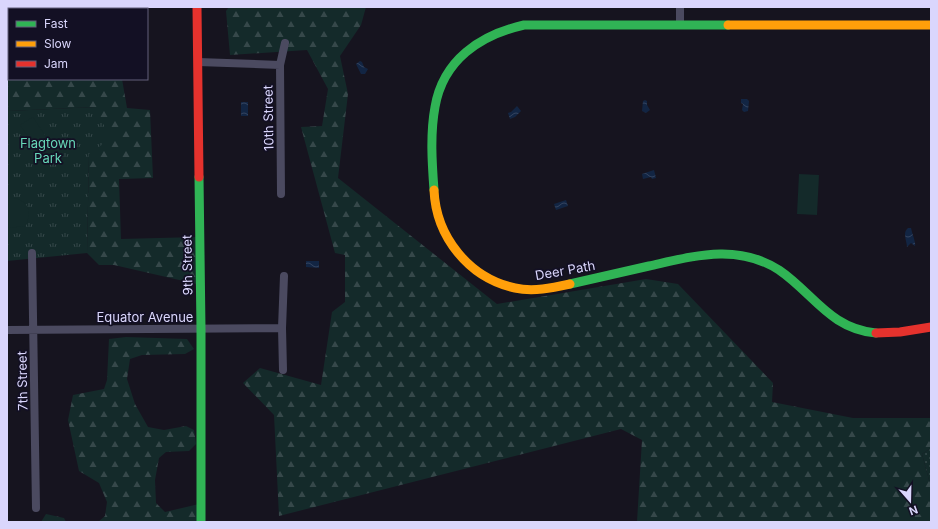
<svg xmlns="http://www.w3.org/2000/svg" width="938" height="529" viewBox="0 0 938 529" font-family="Inter,sans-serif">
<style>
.grass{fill:url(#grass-dots)}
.forest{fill:url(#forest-firs)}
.park{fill:url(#park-tufts)}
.pitch{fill:#142a2a}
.water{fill:url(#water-waves)}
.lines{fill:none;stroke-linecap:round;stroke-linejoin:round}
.street{stroke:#4b4a60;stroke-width:8}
.fast{stroke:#30b455;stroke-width:9}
.slow{stroke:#ff9f0a;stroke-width:9}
.jam{stroke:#e5322d;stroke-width:9}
.labels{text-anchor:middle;stroke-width:3.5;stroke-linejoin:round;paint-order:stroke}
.street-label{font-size:13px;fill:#dad6fc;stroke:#131024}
.park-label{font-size:13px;fill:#67d7b8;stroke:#131024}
</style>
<defs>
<pattern id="grass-dots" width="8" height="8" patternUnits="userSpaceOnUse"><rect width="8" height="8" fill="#142a2a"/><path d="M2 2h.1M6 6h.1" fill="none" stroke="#36484a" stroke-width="1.8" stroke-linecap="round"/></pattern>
<pattern id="forest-firs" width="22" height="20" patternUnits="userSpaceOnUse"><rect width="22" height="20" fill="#142a2a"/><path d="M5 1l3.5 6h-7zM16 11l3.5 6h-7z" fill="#36484a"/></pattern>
<pattern id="park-tufts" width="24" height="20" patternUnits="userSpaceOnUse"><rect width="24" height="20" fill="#142a2a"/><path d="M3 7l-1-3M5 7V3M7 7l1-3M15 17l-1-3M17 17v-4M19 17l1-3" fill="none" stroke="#36484a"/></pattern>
<pattern id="water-waves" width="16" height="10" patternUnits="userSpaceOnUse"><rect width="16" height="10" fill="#122543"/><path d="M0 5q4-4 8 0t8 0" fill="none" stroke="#34445f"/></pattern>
</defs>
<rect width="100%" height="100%" fill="#16141f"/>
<path class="grass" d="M931 448V482L929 480 922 454Z"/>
<path class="forest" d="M229 7H366L361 25 340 56 348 94 338 178 497 304 646 279 678 284 773 383 772 402 853 418H931V448L922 454 929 480 931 482V522H637L642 440 621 429 279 516 274 415 243 383 260 368 321 385 332 312 345 302V255L335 253 301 127 322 126 328 89 307 50 230 55 226 11Z
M7 55H9V79H122L127 108 150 110 153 178 119 179 121 239 198 237 201 285 114 265H99L87 253 89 153 96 107 7 111Z
M126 337 187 339 194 349 185 354 142 355 130 359 127 379 135 404 148 427 164 430 186 426 194 430 196 444 189 451 166 452 159 458 155 480 156 503 165 512 199 504V522H98L105 516 107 502 99 483 79 471 68 420 73 395 104 389 107 380 109 339Z
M46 514 64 518 66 522H41Z"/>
<path class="park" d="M96 107 110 139 89 154 87 253 7 261V111Z"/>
<path class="pitch" d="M33 117 48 140 36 148 20 125Z
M799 174 819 175 817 215 797 214Z
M14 198C30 202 31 211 26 226L7 228V199Z"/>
<path class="water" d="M360 61 362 62 364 67 368 69 365 74H361L356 64Z
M741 99H747L749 101 748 111 744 112 742 110 743 104 741 103Z
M645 100 647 101V105L650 110 646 113 642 111 643 101Z
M241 102H248V116H241Z
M517 106 521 111 515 117 510 119 508 113 511 112Z
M654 170 656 178 652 179 651 177 643 179 642 174Z
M566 200 568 206 556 210 554 204Z
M908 228H911C912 233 916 243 915 246L911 243 907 247C907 241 902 233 908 228Z
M306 261H319V268L306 267Z"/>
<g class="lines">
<path class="street" d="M30 7V9
M680 7V25
M198 62 280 65
M281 194 280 65 285 43
M32 253 36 508
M7 330 282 328
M283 370 282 328 284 276"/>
<path class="fast" d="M199 177 201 329V522
M434 190C432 163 430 134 435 107 443 60 480 35 524 25H728
M570 284C596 278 623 272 649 266 694 256 737 243 779 270 813 293 830 329 876 333"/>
<path class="slow" d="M728 25H931
M434 190C436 237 469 278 515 288 533 292 552 288 570 284"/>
<path class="jam" d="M197 7 199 177
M876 333 900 332 931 327"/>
</g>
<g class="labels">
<g class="street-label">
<text transform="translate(268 118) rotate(-91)" y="5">10th Street</text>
<text transform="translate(187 265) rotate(-91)" y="5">9th Street</text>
<text transform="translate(565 270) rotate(-10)" y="5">Deer Path</text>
<text x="145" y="322">Equator Avenue</text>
<text transform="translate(22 381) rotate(-91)" y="5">7th Street</text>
</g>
<g class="park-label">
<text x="48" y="148">Flagtown<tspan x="48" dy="15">Park</tspan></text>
</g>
</g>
<rect width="938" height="529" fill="none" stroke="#dad6fc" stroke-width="16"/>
<rect x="8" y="8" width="140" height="72" fill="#131024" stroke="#635f7a"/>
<rect x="16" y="21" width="20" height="6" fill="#30b455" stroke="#635f7a"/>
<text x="44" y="28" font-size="12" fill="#dad6fc">Fast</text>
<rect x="16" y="41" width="20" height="6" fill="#ff9f0a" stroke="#635f7a"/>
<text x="44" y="48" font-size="12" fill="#dad6fc">Slow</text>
<rect x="16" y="61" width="20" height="6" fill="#e5322d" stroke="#635f7a"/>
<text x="44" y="68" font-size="12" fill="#dad6fc">Jam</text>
<g transform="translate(910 501) rotate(160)" stroke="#131024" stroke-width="3" paint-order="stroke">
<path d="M0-3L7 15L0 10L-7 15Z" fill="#dad6fc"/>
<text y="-6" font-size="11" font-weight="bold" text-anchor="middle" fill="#dad6fc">N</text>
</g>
</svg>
